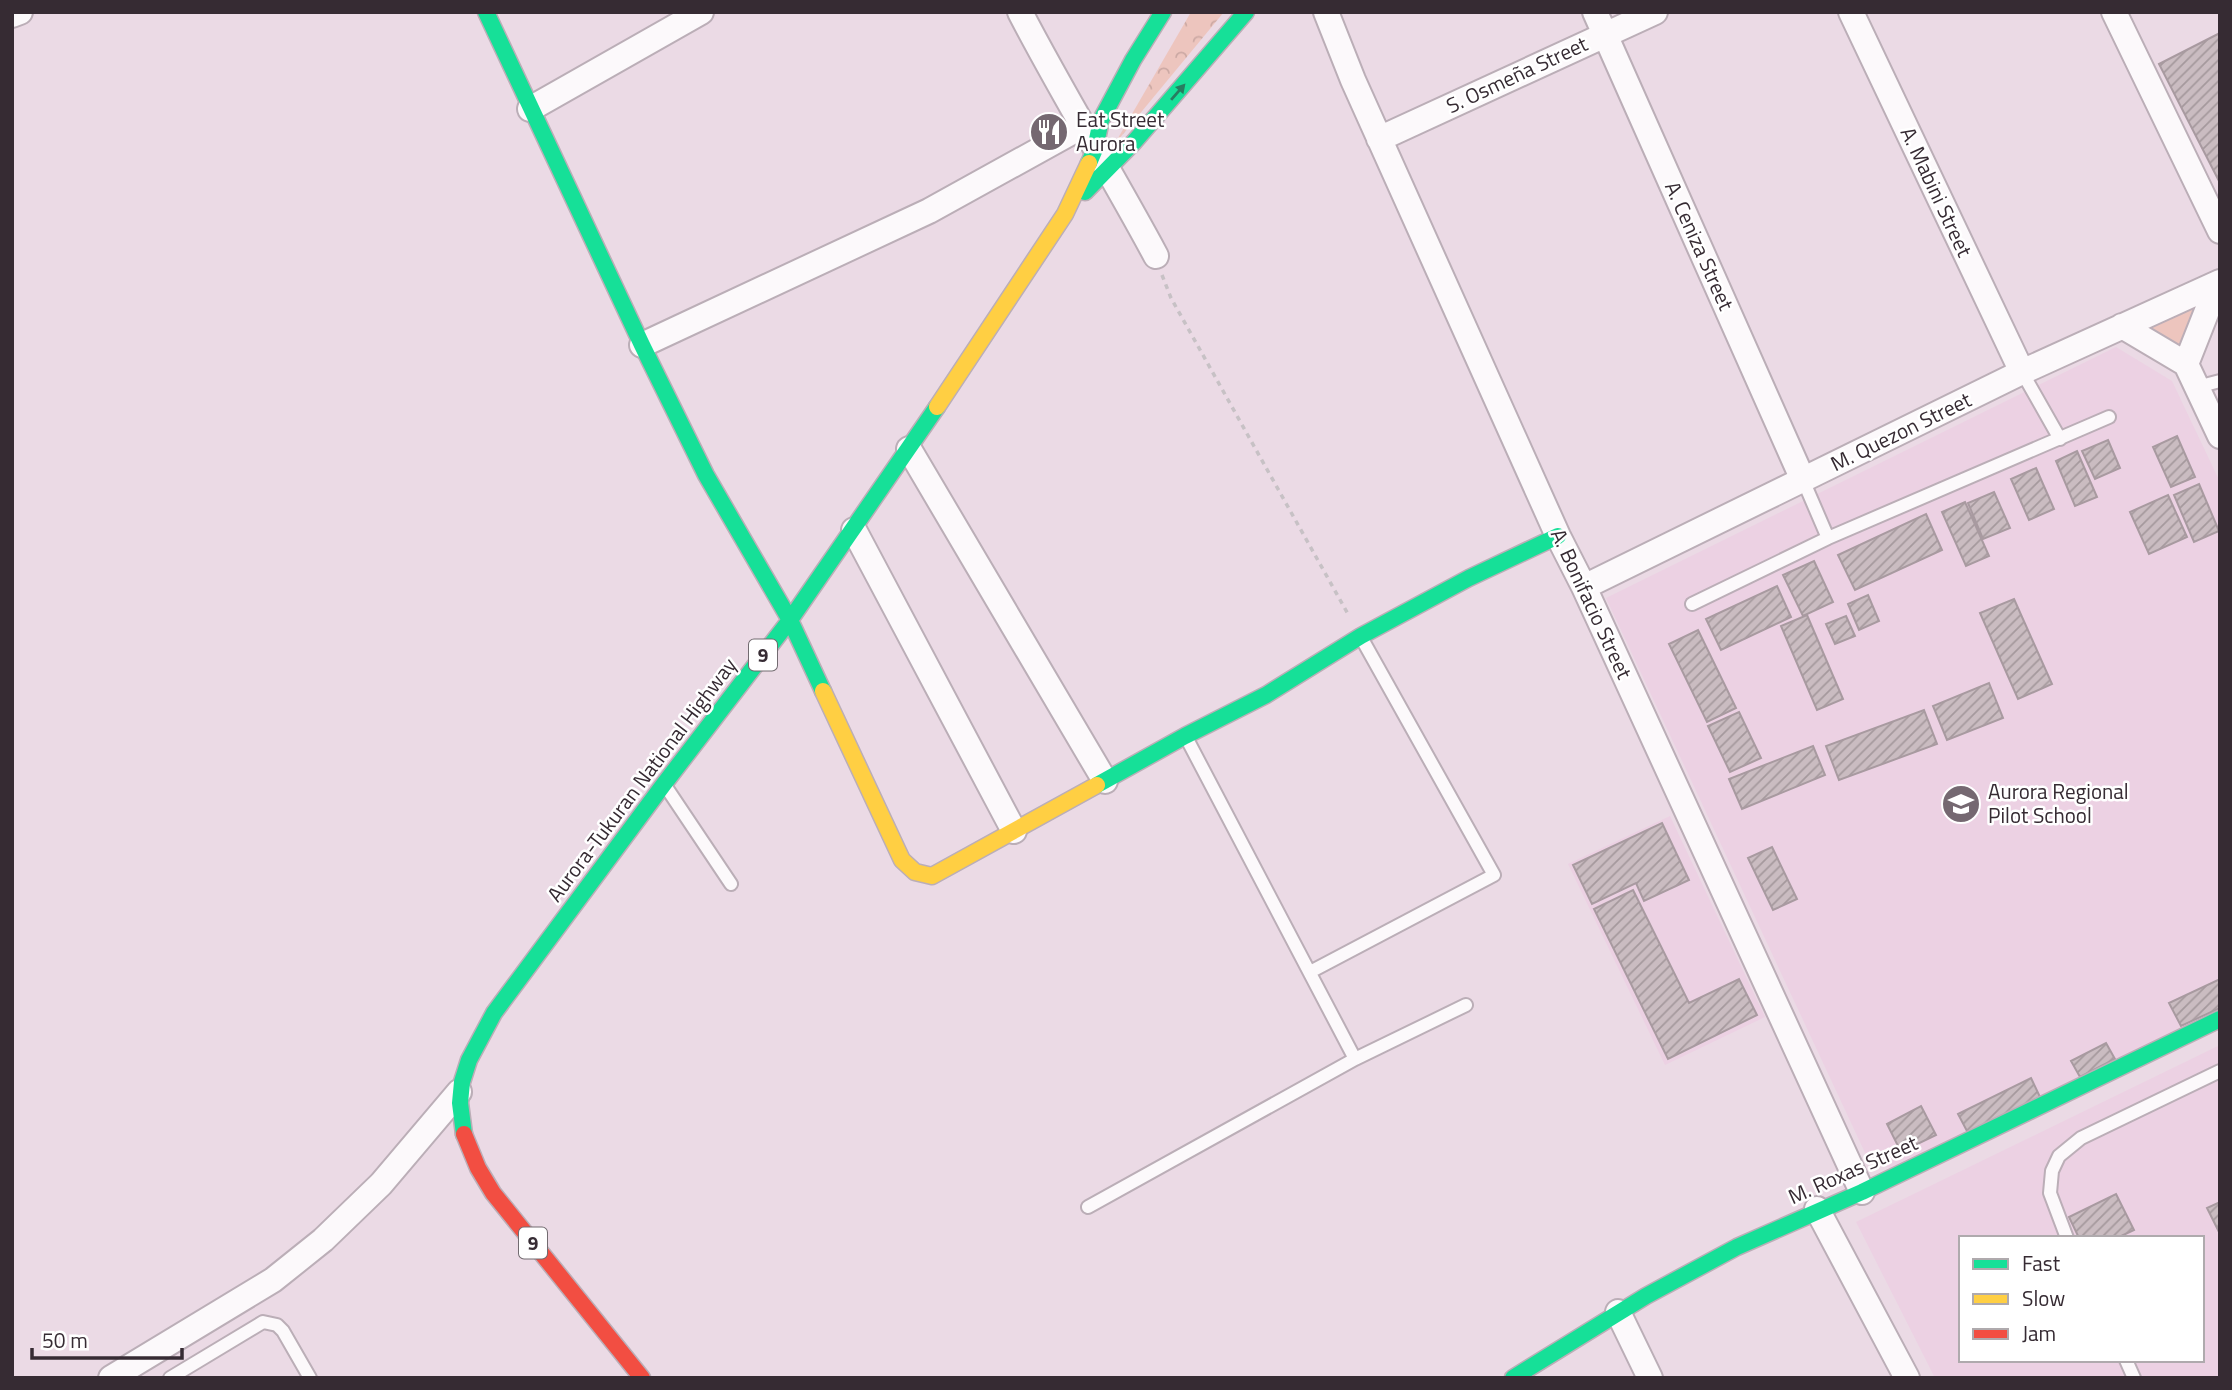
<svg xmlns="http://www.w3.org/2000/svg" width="2232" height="1390" viewBox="0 0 2232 1390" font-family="'Titillium Web',sans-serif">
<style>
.built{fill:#ecd1e3;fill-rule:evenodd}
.grass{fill:#edc5be}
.forest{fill:url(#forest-crowns)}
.building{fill:url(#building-hatch);stroke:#a89aa0;stroke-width:2}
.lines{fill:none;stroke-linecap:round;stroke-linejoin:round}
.lane-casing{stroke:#bbaeb7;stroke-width:16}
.street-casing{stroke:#bbaeb7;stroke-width:28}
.fast-casing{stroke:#bbaeb7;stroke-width:19}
.slow-casing{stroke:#bbaeb7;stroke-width:19}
.jam-casing{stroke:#bbaeb7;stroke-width:19}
.path{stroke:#c7c1c5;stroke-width:3.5;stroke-dasharray:5 5;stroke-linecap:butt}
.lane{stroke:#fcf9fb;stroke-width:12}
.street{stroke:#fcf9fb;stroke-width:24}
.fast{stroke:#16e098;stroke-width:16}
.slow{stroke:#ffcf43;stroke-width:16}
.jam{stroke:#f24e42;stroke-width:16}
.oneway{fill:#287c60}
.labels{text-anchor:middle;stroke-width:5;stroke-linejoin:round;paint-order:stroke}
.shield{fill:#fff;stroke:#726b70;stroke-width:2}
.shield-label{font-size:19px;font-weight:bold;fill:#362b33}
.street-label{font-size:21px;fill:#362b33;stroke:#fff}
.poi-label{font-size:21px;fill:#362b33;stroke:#fff;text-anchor:start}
</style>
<defs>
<pattern id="forest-crowns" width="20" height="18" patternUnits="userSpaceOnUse" patternTransform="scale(1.75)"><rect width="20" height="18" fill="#edc5be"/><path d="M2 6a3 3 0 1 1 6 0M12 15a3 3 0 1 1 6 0" fill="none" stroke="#cca9a4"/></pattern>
<pattern id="building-hatch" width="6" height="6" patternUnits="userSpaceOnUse" patternTransform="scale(1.75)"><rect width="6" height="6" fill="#cabcc1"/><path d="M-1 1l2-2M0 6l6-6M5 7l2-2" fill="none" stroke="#a5999d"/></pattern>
</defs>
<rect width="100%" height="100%" fill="#ebdae5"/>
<path class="built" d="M2116 347 2172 381 2220 482V1010L1896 1171 1867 1157 1606 598Z
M1670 816 1765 1017 1665 1065 1568 864Z
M2220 1045V1378H1935L1856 1222ZM1961 1238H2202V1360H1961Z"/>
<path class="grass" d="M2203 299 2181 352 2140 327Z"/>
<path class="forest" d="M1191 12H1224L1114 145Z"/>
<path class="building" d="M2220 33V183L2159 64Z
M2177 436 2195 477 2171 487 2153 447Z
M2108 440 2120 468 2095 479 2082 451Z
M2077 451 2097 497 2075 506 2056 461Z
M2036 468 2054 509 2029 520 2011 479Z
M2199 484 2219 531 2194 542 2174 495Z
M1994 492 2010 528 1983 539 1968 503Z
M2168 495 2187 537 2149 554 2130 512Z
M1965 502 1989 556 1966 566 1942 512Z
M1926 514 1942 550 1855 590 1838 555Z
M1814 561 1833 602 1803 616 1783 575Z
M1777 586 1791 617 1721 650 1706 619Z
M1868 595 1879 621 1859 630 1848 604Z
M2014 599 2052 684 2018 699 1980 613Z
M1807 615 1843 699 1817 710 1781 626Z
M1846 616 1855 636 1835 644 1826 624Z
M1698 630 1736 708 1707 722 1669 644Z
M1989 683 2003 718 1947 740 1933 706Z
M1924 710 1937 744 1839 780 1826 746Z
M1739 712 1761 758 1730 772 1708 726Z
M1813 746 1825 775 1742 809 1729 779Z
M1662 823 1689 880 1644 901 1636 883 1592 904 1573 865Z
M1772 847 1797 899 1773 910 1748 858Z
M1633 890 1689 1003 1739 979 1757 1015 1668 1059 1594 909Z
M2220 979V1008L2181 1026 2169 1003Z
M2106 1043 2115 1059 2080 1077 2071 1061Z
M2031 1078 2040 1097 1968 1133 1958 1114Z
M1921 1106 1936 1135 1901 1152 1887 1124Z
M2116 1194 2134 1230 2117 1238H2079L2069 1217Z
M2220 1202V1234L2207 1208Z"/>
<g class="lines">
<defs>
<path id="lane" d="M2022 372 2060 439
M2197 387 2220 381
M1803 480 1828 538
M1692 604 1828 538 2109 417
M1187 739 1355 1059
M666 787 731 884
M1310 972 1494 875 1362 639
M1088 1207 1355 1059 1466 1005
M2067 1238 2050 1193 2052 1171 2059 1156 2081 1138 2220 1071
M2126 1360 2134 1378
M170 1378 263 1322 277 1325 283 1331 310 1378"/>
<path id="street" d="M1020 12C1063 95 1112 174 1156 256
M1326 12 1353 80 1558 536 1584 587 1862 1192
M1595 12 1803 480
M1851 12 2022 372
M2114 12 2220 231
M12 15 20 12
M530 109 701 12
M1379 139 1655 12
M2122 326 2186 364 2220 436
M642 345 929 211 1081 127
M2186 364 2218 283
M909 449 1105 781
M854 530 1014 831
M1584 587 2022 372 2220 282
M1817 1209 1907 1378
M1618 1312 1650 1378
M111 1378 273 1280 323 1240 381 1184 459 1092"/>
<path id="fast" d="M486 12 642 345 706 475 790 620 823 691
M1089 163 1095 149 1101 120 1133 60 1163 12
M1085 192 1134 142 1246 12
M1097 785 1185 736 1266 695 1361 636 1469 578 1558 536
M464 1134 460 1103 462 1082 469 1060 494 1013 664 784 790 620 937 407
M1513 1378 1646 1296 1737 1247 1862 1192 2220 1019"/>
<path id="slow" d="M937 407 1065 214 1089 163
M823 691 902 860 915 872 932 876 1097 785"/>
<path id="jam" d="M464 1134 478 1168 493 1193 642 1378"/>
</defs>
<use href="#lane" class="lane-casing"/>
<use href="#street" class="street-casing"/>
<use href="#fast" class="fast-casing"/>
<use href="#slow" class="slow-casing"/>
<use href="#jam" class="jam-casing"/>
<path class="path" d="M1162 275 1171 298 1348 614"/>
<use href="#lane" class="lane"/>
<use href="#street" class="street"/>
<use href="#fast" class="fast"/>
<use href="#slow" class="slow"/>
<use href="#jam" class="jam"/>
</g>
<defs><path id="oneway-solid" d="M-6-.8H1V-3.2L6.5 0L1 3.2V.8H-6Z" transform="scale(1.75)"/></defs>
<use class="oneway" href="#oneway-solid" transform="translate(1178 92) rotate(-49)"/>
<defs>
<symbol id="restaurant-disc" viewBox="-11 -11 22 22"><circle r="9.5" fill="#756871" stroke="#fff"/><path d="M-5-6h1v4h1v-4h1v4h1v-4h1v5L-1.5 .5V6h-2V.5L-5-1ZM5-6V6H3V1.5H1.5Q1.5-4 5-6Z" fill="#fff"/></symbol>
<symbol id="school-disc" viewBox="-11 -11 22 22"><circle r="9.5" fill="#756871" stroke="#fff"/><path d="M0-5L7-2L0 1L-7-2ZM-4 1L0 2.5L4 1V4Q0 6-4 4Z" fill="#fff"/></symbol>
</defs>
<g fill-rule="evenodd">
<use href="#restaurant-disc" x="1027" y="110" width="44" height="44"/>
<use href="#school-disc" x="1939" y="782" width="44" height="44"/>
</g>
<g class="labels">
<g class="shield">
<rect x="749" y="639.5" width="28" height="31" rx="5"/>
<rect x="519" y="1227.5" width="28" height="31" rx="5"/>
</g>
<g class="shield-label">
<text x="763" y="662">9</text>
<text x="533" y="1250">9</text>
</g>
<g class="street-label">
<text transform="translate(1517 75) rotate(-25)" y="7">S. Osmeña Street</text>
<text transform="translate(1936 192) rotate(65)" y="7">A. Mabini Street</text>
<text transform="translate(1699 246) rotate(66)" y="7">A. Ceniza Street</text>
<text transform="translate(1901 432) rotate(-26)" y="7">M. Quezon Street</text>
<text transform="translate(1591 604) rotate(65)" y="7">A. Bonifacio Street</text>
<text transform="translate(642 780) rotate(-53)" y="7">Aurora-Tukuran National Highway</text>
<text transform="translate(1853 1170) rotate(-24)" y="7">M. Roxas Street</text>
</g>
<g class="poi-label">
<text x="1076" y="127">Eat Street<tspan x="1076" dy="24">Aurora</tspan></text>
<text x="1988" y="799">Aurora Regional<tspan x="1988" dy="24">Pilot School</tspan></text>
</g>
</g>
<rect width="2232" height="1390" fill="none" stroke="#362b33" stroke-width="28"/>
<rect x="1959" y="1236" width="245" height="126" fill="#ffffff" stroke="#afaaad" stroke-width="2"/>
<rect x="1973" y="1259" width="35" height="10" fill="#16e098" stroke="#afaaad" stroke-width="2"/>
<text x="2022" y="1271" font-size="21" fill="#362b33">Fast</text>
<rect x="1973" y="1294" width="35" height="10" fill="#ffcf43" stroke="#afaaad" stroke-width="2"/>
<text x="2022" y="1306" font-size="21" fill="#362b33">Slow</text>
<rect x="1973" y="1329" width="35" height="10" fill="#f24e42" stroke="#afaaad" stroke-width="2"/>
<text x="2022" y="1341" font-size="21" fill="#362b33">Jam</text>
<path d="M32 1348v10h150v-10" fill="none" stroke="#362b33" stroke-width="3.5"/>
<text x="42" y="1348" font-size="21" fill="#362b33" stroke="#ffffff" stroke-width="5" paint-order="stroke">50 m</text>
</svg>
